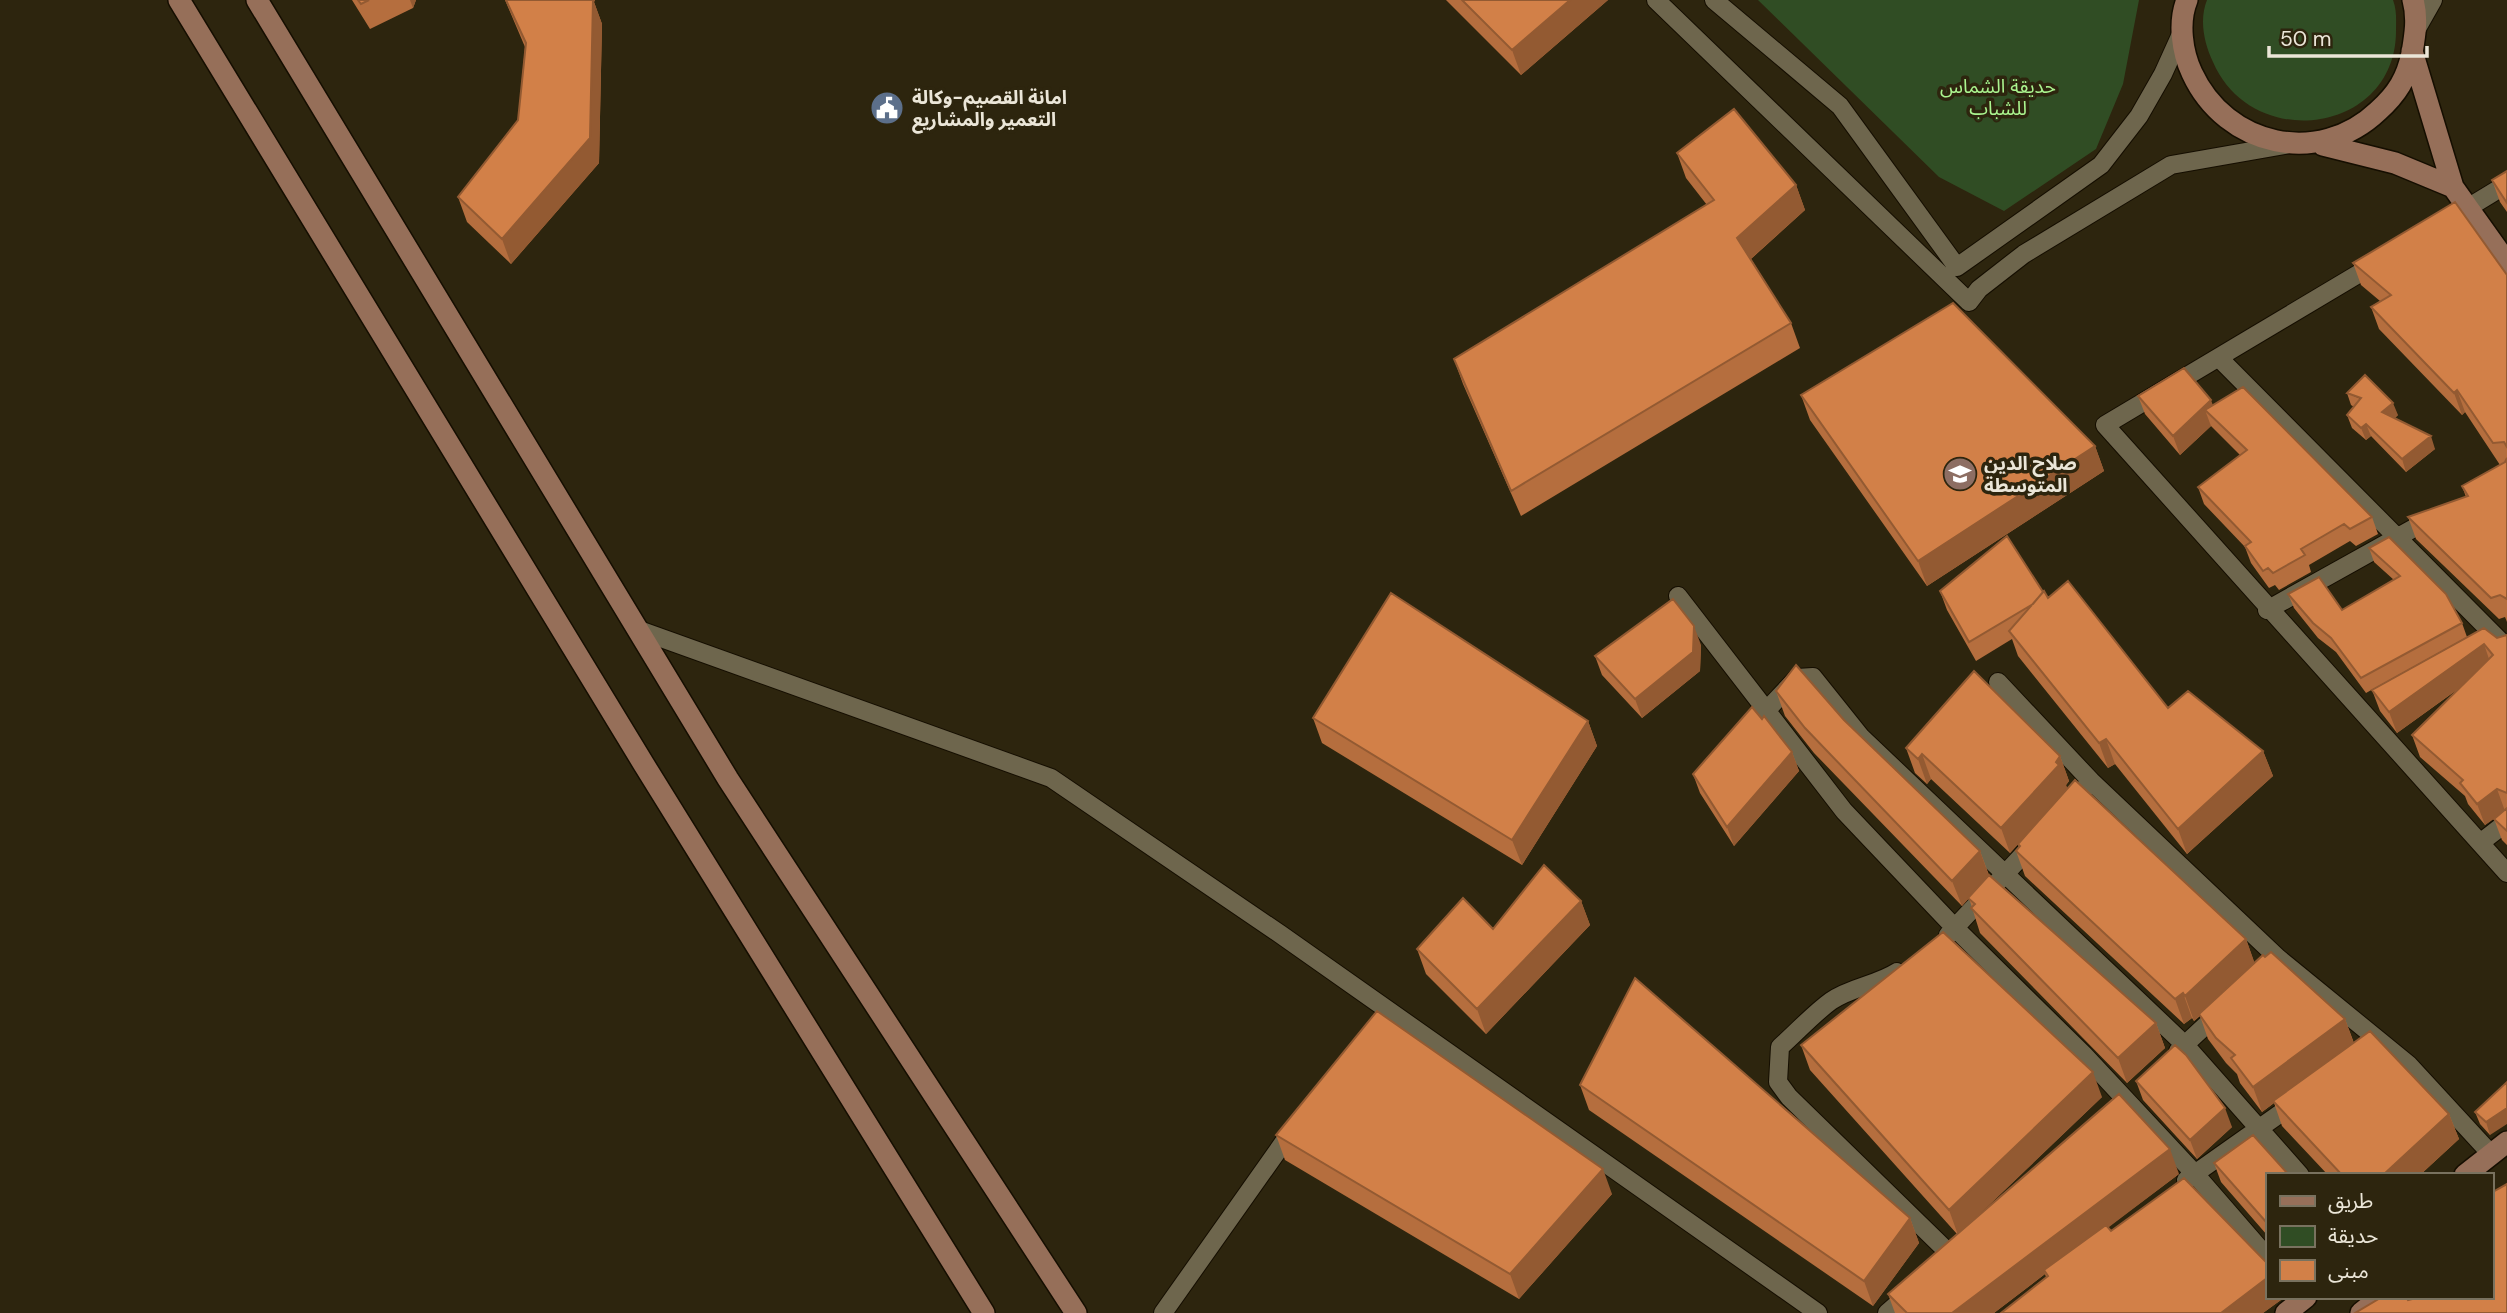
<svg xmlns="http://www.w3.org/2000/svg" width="2507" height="1313" viewBox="0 0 2507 1313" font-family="'DM Sans','Noto Sans Arabic',sans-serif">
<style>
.green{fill:#304d24}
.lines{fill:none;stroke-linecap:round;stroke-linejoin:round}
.street-casing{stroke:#150e00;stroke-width:20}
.secondary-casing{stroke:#150e00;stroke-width:24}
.street{stroke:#6e664d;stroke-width:18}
.secondary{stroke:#966f59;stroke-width:21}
.wall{fill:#b56e3e}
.shaded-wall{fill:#935a32}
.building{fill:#d28048;stroke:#935a32;stroke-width:2}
.labels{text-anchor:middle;stroke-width:7;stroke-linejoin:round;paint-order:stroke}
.park-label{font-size:19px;fill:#abf58f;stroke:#2d250e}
.poi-label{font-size:19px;font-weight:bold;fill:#ebe6d8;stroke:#2d250e;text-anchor:start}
</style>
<rect width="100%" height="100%" fill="#2d250e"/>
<path class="green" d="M1758 0H2139L2123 84 2096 149 2004 211 1939 177Z
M2207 0H2393C2397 11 2396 20 2396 32 2395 134 2252 153 2213 62 2204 43 2199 20 2207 0Z"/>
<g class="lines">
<defs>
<path id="street" d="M1656 0 1969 302 1979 289 2024 254 2171 165 2285 145
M1714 0 1840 106 1957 267 2101 165 2139 116 2163 74 2182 32
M2416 30 2433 0
M2456 215 2507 184
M2375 264 2105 425 2507 873
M2219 358 2507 648
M1678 596 1844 811 1956 929 2084 1055 2195 1174 2267 1257
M2267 610 2432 518
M639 630 1051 778 1280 934 1818 1313
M1998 682 2091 781 2278 958 2409 1065 2491 1154
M1765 712 1797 678 1813 677 1861 737 2185 1045 2300 1175
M2070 804 2091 781
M2480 843 2507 822
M1948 935 2034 843
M1897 972C1877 985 1851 987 1831 1001 1813 1014 1797 1032 1780 1047L1778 1082 1789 1097 1952 1256
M2178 1051 2219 1013
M2186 1180 2298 1101
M1163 1313 1293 1129
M1887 1313 1911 1292"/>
<path id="secondary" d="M179 0 643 763 984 1313
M257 0 728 779 1076 1313
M2187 0C2178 22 2182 52 2192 73 2226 147 2319 167 2378 111 2397 94 2407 78 2412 53 2415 35 2418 18 2413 0
M2412 51 2453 187 2507 263
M2323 145 2395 163 2453 187
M2465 1175 2507 1142
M2286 1313 2306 1297
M2361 1313 2381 1297"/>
</defs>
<use href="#street" class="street-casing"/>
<use href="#secondary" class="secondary-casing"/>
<use href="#street" class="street"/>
<use href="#secondary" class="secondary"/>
</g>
<path class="wall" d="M352 0H416L413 8 370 29Z
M505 0H595L594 2 602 24 599 163 511 264 467 222 458 197 518 120 525 47Z
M1446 0H1608L1521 75Z
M1677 153 1796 185 1805 210 1751 259 1791 323 1800 348 1521 516 1463 384 1454 359 1707 205 1686 178Z
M2507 171V212L2500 202 2492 180Z
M2353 263 2507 275V622L2505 617 2499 619 2416 539 2408 517 2466 497 2462 486 2500 465 2465 412 2462 415 2379 329 2371 307 2380 301 2361 285Z
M2347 393 2398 415 2395 418 2435 449 2406 472 2371 436 2366 440 2352 428 2347 415 2354 407 2351 405Z
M1801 395 2095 446 2104 471 1927 586 1810 420Z
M2138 396 2213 405 2372 517 2378 534 2356 546 2350 541 2309 565 2311 572 2279 590 2275 585 2269 588 2251 563 2245 547 2204 504 2198 487 2240 455 2211 426 2180 455 2145 414Z
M2369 548 2462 623 2467 637 2366 693 2336 652 2318 638 2294 608 2288 594 2342 610 2394 580 2374 562Z
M1940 591 2043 592 2168 708 2263 751 2273 776 2187 854 2115 764 2108 768 2018 656 2012 639 1976 661 1947 610Z
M2507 635V845L2502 840 2494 819 2497 816 2485 825 2468 804 2465 796 2420 757 2412 735 2461 687 2397 733 2380 711 2372 690 2497 638Z
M1701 645 1700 671 1642 718 1602 675 1595 656Z
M1776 691 1844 720 1980 851 1989 875 2156 1023 2165 1048 2127 1083 1980 933 1969 898 1962 906 1814 753 1785 716Z
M1313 718 1588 721 1597 746 1522 865 1322 743Z
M1762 719 1792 752 1799 771 1734 846 1700 793 1693 774Z
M1906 748 2060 756 2069 781 2066 785 2067 789 2246 939 2254 962 2345 1019 2354 1043 2449 1114 2459 1139 2420 1175H2328L2282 1126 2274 1103 2262 1112 2240 1083 2237 1074 2226 1063 2208 1039 2200 1016 2194 1021 2192 1018 2184 1024 2025 876 2016 851 2019 847 2018 844 2010 853 1931 779 1927 784 1915 773Z
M1581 901 1590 925 1486 1034 1426 974 1417 949 1493 929Z
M1801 1045 2102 1097 1971 1222 2179 1174 2108 1227 2111 1231 2267 1297H2285L2263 1313H2001L2046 1277 2045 1274 1994 1313H1895L1888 1294 1957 1234 1810 1070Z
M2136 1081 2232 1127 2197 1159 2143 1100Z
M2507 1082 2490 1135 2480 1124 2475 1112Z
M1580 1085 1910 1218 1919 1243 1873 1306 1589 1110Z
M1276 1135 1612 1194 1519 1299 1285 1160Z
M2214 1163 2267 1175V1235L2221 1182Z"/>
<path class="shaded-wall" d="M410 0H416L413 8Z
M583 0H595L594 2 602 24 599 163 511 264 502 239Z
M1570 0H1608L1521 75 1512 50Z
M1796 185 1805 210 1746 263 1737 238Z
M2457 390 2465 412 2462 415 2454 393Z
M2211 400 2218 419 2205 410 2211 426 2180 455 2173 436Z
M2393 403 2398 415 2386 424 2382 412Z
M2366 424 2371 436 2366 440 2361 428Z
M2431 436 2435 449 2406 472 2402 459Z
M2095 446 2104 471 1927 586 1918 561Z
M1694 626 1701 645 1700 671 1642 718 1635 699Z
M2484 644 2491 665 2397 733 2389 712Z
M1588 721 1597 746 1522 865 1512 840Z
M2106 739 2115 764 2108 768 2099 743Z
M2263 751 2273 776 2187 854 2178 829Z
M1792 752 1799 771 1734 846 1727 827Z
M1922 754 1931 779 1927 784 1918 759Z
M2060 756 2069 781 2066 785 2068 790 2010 853 2001 828Z
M2497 789 2505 811 2485 825 2477 804Z
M1980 851 1989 876 1962 906 1952 881Z
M1581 901 1590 925 1486 1034 1477 1009Z
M2246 939 2255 964 2194 1021 2185 996Z
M2183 993 2192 1018 2184 1024 2175 999Z
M2345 1019 2354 1044 2273 1101 2274 1103 2262 1112 2253 1087Z
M2156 1023 2165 1048 2127 1083 2118 1058Z
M2093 1072 2102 1097 1958 1235 1949 1210Z
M2225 1108 2232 1127 2197 1159 2190 1140Z
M2507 1108V1124L2490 1135 2486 1122Z
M2449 1114 2459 1139 2420 1175H2383Z
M2170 1149 2179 1174 2047 1274 2044 1270 2045 1274 1994 1313H1952Z
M1603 1169 1612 1194 1519 1299 1510 1274Z
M1910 1218 1919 1243 1873 1306 1864 1281Z
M2267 1278V1297H2285L2263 1313H2221Z"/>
<path class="building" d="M358 0H369L361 4Z
M506 0H593L590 138 502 239 458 197 518 120 526 43Z
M1462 0H1570L1512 50Z
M1734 109 1796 185 1737 238 1791 323 1511 491 1454 359 1714 200 1677 153Z
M2507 171V203L2492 180Z
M2455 202 2507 275V447L2504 442 2493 443 2457 390 2454 393 2371 307 2391 295 2353 263Z
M1953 303 2095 446 1918 561 1801 395Z
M2184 368 2211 400 2173 436 2138 396Z
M2365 375 2393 403 2382 412 2431 436 2402 459 2366 424 2361 428 2347 415 2361 398 2347 393Z
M2243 387 2372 517 2350 529 2344 524 2301 549 2305 555 2273 573 2268 568 2263 571 2245 546 2251 542 2198 487 2247 450 2205 410Z
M2507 458V599L2500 595 2491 598 2408 517 2468 496 2462 486 2505 462Z
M2007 536 2043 592 2033 604 1969 642 1940 591Z
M2389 537 2446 594 2462 623 2361 678 2331 638 2313 623 2288 594 2319 577 2342 610 2347 607 2400 576 2369 548Z
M2068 581 2168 708 2188 691 2263 751 2178 829 2106 739 2099 743 2009 631 2044 591 2048 598Z
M1391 593 1588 721 1512 840 1313 718Z
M1673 599 1694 626 1693 652 1635 699 1595 656Z
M2484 628 2497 638 2507 635V793L2497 789 2477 804 2460 783 2463 780 2412 735 2493 655 2484 644 2389 712 2372 690Z
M1796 665 1844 720 1980 851 1952 881 1805 728 1776 691Z
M1974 671 2060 756 2056 762 2059 765 2001 828 1922 754 1918 759 1906 748Z
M1752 707 1762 719 1764 716 1792 752 1727 827 1693 774Z
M2075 780 2246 939 2185 996 2183 993 2175 999 2016 851 2020 846 2018 844Z
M2507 808V831L2494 819Z
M1544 865 1581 901 1477 1009 1417 949 1463 898 1493 929Z
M1989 875 2156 1023 2118 1058 1971 908 1975 904 1968 898Z
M1943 932 2093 1072 1949 1210 1801 1045Z
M2271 952 2345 1019 2253 1087 2231 1058 2235 1055 2216 1038 2199 1014 2263 955 2265 957Z
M1635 978 1910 1218 1864 1281 1580 1085Z
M1377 1011 1603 1169 1510 1274 1276 1135Z
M2370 1031 2449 1114 2383 1175H2342L2273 1101Z
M2175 1045 2186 1055 2225 1108 2190 1140 2136 1081Z
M2507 1082V1108L2486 1122 2475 1112Z
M2119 1094 2170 1149 1952 1313H1907L1888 1294Z
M2253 1135 2289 1175H2267V1223L2214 1163Z
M2184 1178 2267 1263V1278L2221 1313H2001L2048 1276 2044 1270 2106 1225 2111 1231Z
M2507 1184V1313H2355L2382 1297H2406L2408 1300 2420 1297H2491V1193Z"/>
<defs>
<symbol id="civic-disc" viewBox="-11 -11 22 22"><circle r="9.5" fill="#5c6f8a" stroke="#2d250e"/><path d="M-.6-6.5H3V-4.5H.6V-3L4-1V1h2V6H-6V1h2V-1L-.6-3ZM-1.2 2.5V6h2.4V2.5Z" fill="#fff"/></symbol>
<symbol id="school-disc" viewBox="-11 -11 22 22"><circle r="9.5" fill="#8d6e63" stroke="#2d250e"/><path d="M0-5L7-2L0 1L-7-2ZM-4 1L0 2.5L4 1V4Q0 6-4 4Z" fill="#fff"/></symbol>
</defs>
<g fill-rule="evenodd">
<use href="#civic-disc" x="868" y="89" width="38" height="38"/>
<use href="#school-disc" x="1941" y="455" width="38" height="38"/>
</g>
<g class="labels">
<g class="park-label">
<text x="1998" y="93">حديقة الشماس<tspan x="1998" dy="22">للشباب</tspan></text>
</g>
<g class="poi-label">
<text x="912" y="104">امانة القصيم-وكالة<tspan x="912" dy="22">التعمير والمشاريع</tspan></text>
<text x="1984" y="470">صلاح الدين<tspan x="1984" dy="22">المتوسطة</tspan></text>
</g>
</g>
<rect x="2266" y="1173" width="228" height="126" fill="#2d250e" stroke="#79725f" stroke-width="2"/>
<rect x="2280" y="1196" width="35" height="10" fill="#966f59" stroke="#79725f" stroke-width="2"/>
<text x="2328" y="1208" font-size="21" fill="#ebe6d8">طريق</text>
<rect x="2280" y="1226" width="35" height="21" fill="#304d24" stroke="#79725f" stroke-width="2"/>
<text x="2328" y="1243" font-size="21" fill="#ebe6d8">حديقة</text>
<rect x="2280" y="1260" width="35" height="21" fill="#d28048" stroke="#79725f" stroke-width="2"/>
<text x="2328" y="1278" font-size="21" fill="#ebe6d8">مبنى</text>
<path d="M2269 46v10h158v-10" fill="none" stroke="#ebe6d8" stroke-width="3.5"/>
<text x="2280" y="46" font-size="21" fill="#ebe6d8" stroke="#2d250e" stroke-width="5" paint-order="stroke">50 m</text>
</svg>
